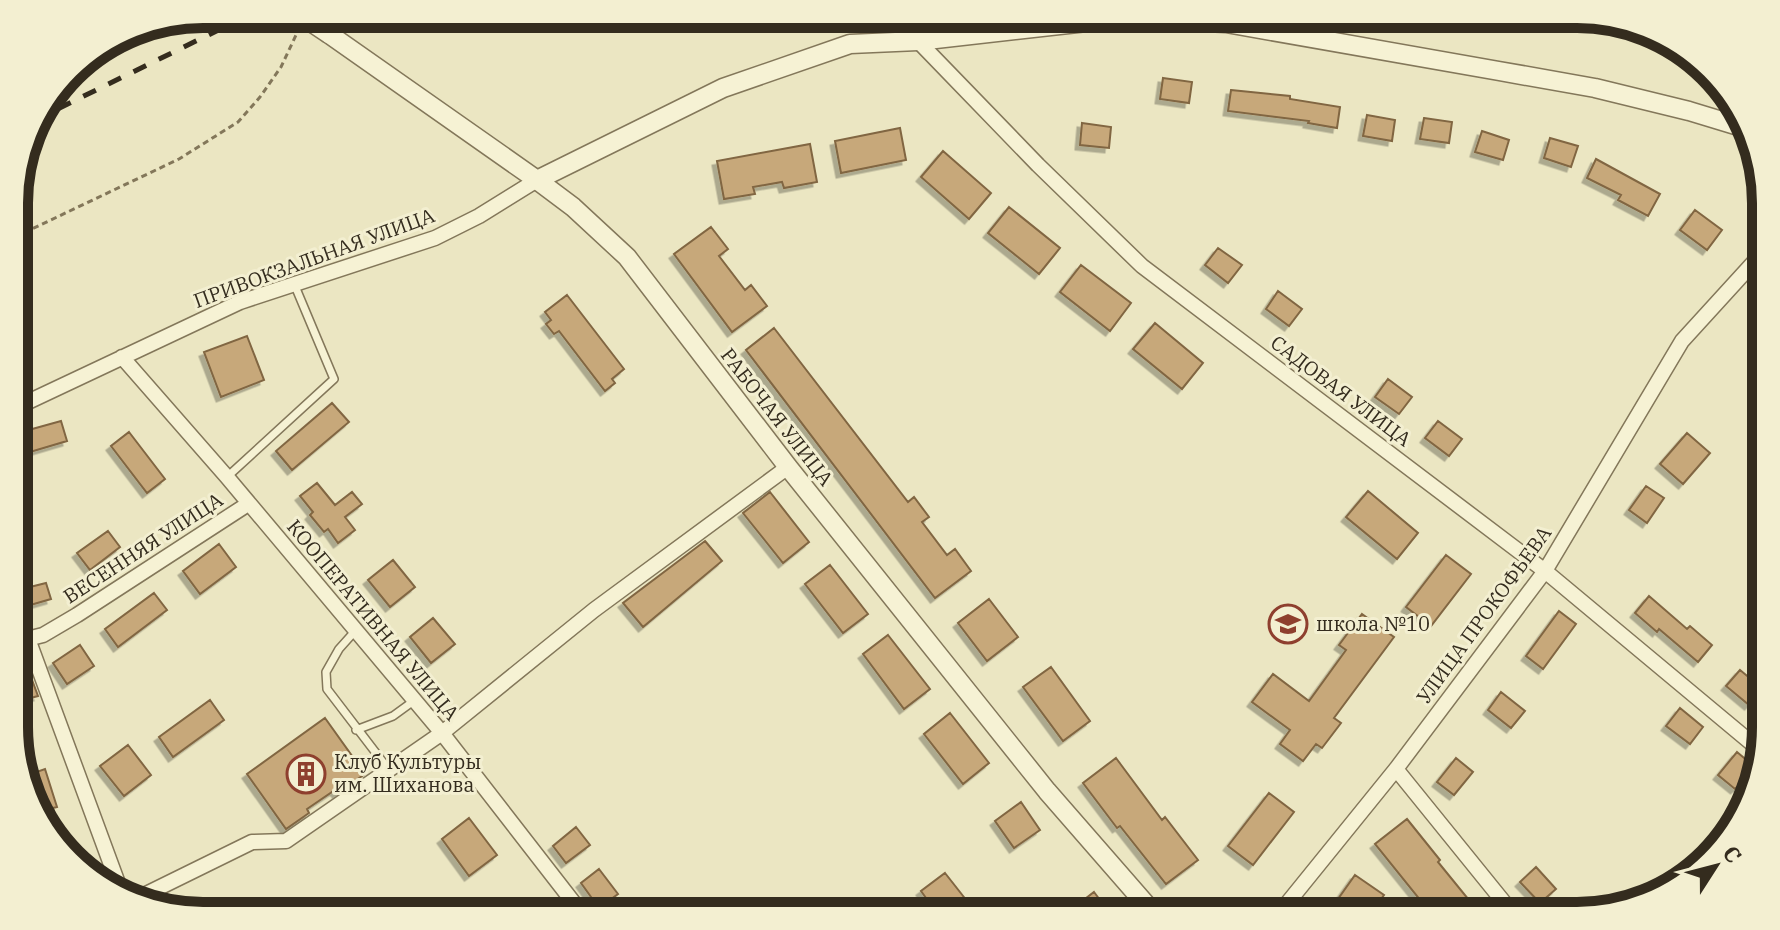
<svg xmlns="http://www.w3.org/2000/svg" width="1780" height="930" viewBox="0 0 1780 930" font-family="'IBM Plex Serif',serif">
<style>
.building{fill:#c7a87a;stroke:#816642;stroke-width:2;filter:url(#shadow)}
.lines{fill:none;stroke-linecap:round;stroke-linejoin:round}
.service-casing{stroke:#83775a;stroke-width:10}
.minor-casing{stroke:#83775a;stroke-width:17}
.tertiary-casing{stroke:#83775a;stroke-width:21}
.path{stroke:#83775a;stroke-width:3;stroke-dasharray:6 4;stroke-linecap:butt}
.service{stroke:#f6f2d4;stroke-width:7}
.minor{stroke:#f6f2d4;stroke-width:14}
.tertiary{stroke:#f6f2d4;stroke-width:18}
.rail{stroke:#342c1e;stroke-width:5;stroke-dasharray:14 14;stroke-linecap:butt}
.tertiary-bridge-casing{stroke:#83775a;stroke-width:21;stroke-linecap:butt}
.tertiary-bridge{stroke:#f6f2d4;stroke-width:18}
.labels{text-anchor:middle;stroke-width:6;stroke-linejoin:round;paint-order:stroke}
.street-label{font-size:20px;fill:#342c1e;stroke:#f3efd1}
.poi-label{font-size:20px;fill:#342c1e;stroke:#f3efd1;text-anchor:start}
.rim{fill:none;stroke:#342c1e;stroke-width:10}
</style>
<defs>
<filter id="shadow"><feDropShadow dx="-4.5" dy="4.5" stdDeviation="0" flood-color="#0004"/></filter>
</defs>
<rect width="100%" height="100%" fill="#ebe6c2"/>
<path class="building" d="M1163 78 1192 82 1189 103 1160 99Z
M1231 90 1290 96V99L1340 107 1337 128 1308 123 1309 121 1228 111Z
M1367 115 1395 120 1392 141 1363 136Z
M1424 118 1452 122 1449 143 1420 139Z
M1082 123 1111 127 1109 148 1080 145Z
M900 128 906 160 841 173 835 141Z
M1482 131 1509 140 1503 160 1475 152Z
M1550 138 1578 146 1571 167 1544 158Z
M810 144 817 182 784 188 782 182 753 187 755 194 724 199 717 161Z
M943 151 991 193 969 219 921 177Z
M1596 159 1660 194 1648 216 1618 200 1621 195 1587 178Z
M1009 207 1060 248 1039 274 988 233Z
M1695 210 1722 230 1707 250 1680 230Z
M711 227 728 249 719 256 745 290 751 285 767 306 732 332 674 254Z
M1218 248 1242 265 1228 283 1205 265Z
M1081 265 1131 303 1110 331 1060 292Z
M1278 291 1302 309 1289 326 1266 309Z
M567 295 624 369 612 379 615 383 605 391 559 331 554 334 546 324 551 320 545 312Z
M1155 323 1203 363 1182 389 1133 349Z
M774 328 908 502 914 497 929 517 922 522 947 555 955 549 971 571 935 598 746 350Z
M247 336 264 380 221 397 204 352Z
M1388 379 1412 397 1399 414 1375 397Z
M332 403 349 422 292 470 276 451Z
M61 421 67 441 30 452 25 431Z
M1438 421 1462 439 1449 456 1425 438Z
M129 432 165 479 147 493 111 446Z
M1687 433 1710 453 1683 484 1660 464Z
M18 441 29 479 15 483V442Z
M317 483 335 505 352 492 362 504 345 517 355 530 338 543 328 529 324 532 310 515 313 512 300 496Z
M1646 486 1664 498 1647 523 1629 510Z
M1368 491 1418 533 1397 559 1346 517Z
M770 492 809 542 783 563 743 513Z
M108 531 120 547 90 570 77 553Z
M705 541 722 561 643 627 623 603Z
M219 544 236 567 200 594 183 571Z
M1446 555 1471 574 1431 626 1406 607Z
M393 560 415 587 390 607 368 580Z
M830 565 868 614 843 633 805 584Z
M46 583 51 599 27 606 22 589Z
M154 593 167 610 118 647 105 629Z
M1649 596 1687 629 1690 626 1712 645 1698 662 1659 629 1657 632 1635 613Z
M989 599 1018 637 987 661 958 623Z
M1559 611 1576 624 1543 669 1526 656Z
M1362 614 1394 637 1334 718 1341 723 1322 748 1316 744 1303 761 1280 744 1290 730 1252 702 1273 674 1309 701 1346 650 1339 645Z
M433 618 455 644 431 663 410 637Z
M888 635 930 689 904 709 863 654Z
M80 645 94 666 67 684 53 663Z
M1051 667 1090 721 1063 741 1023 687Z
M28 669 38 696 16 702V672Z
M1740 670 1763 689 1749 705 1726 686Z
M1501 692 1525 711 1511 728 1488 710Z
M210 700 224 720 173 757 159 737Z
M1680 708 1703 727 1690 744 1666 726Z
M950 713 989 763 963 784 924 734Z
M325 718 365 774 337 793 335 790 307 809 309 813 286 829 247 774Z
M128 745 151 775 124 796 100 766Z
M1737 752 1756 768 1750 796 1738 786 1735 789 1718 775Z
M1116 758 1162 820 1165 817 1198 860 1166 884 1120 826 1117 828 1083 783Z
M1456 758 1473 772 1454 795 1437 782Z
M45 769 57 807 53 808 65 849 46 832 25 776Z
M1269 793 1294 812 1253 865 1228 846Z
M1021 802 1040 830 1014 848 995 821Z
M469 818 497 855 469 876 442 839Z
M1407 819 1440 860 1438 862 1482 916H1433L1375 844Z
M576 827 590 845 566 863 553 846Z
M1536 867 1556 889 1540 903 1520 882Z
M599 869 618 894 599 908 581 883Z
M945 873 967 901 947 916H939L921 891Z
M1355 875 1384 895 1369 916H1326Z
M1094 892 1112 916H1063Z"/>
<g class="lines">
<defs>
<path id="service" d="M227 477 334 379 295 286
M356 630 339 649 326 672 327 689 389 770
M356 730 393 716 415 700"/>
<path id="minor" d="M918 41 1038 165 1142 266 1545 571 1761 751
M122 357 227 477 442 733 584 916
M15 408 240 302 435 238 479 216 537 180
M28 639 123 897
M15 642 43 635 77 615 248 504
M1396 769 1515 916
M134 900 252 842 286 841 442 733 594 610 788 467
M1277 916 1396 769 1545 571 1682 341 1765 250"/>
<path id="tertiary" d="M329 34 537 180 573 207 627 257 788 467 1047 791 1156 916
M537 180 723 88 850 44 918 41 1122 18 1226 23 1499 71 1595 88 1689 111 1745 128"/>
</defs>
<use href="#service" class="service-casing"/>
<use href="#minor" class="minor-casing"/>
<use href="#tertiary" class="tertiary-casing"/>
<path class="path" d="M865 26 872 14
M15 237 179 159 238 122 260 97 281 67 297 33"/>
<use href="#service" class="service"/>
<use href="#minor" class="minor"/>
<use href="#tertiary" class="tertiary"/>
<path class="rail" d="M33 121 251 14"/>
<defs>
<path id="tertiary-bridge" d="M299 14 329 34"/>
</defs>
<use href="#tertiary-bridge" class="tertiary-bridge-casing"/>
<use href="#tertiary-bridge" class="tertiary-bridge"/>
</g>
<defs>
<symbol id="school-ring" viewBox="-11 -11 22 22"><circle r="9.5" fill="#f3efd1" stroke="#8e3f2e" stroke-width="1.5"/><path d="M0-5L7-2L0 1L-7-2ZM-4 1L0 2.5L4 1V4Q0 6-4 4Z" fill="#8e3f2e"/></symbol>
<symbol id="building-ring" viewBox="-11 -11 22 22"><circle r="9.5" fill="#f3efd1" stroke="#8e3f2e" stroke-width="1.5"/><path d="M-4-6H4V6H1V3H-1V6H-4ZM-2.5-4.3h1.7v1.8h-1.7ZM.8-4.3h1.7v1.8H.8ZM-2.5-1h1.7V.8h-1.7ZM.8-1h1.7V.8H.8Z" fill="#8e3f2e"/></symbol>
</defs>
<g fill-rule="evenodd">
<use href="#school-ring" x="1266" y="602" width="44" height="44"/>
<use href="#building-ring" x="284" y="752" width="44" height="44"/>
</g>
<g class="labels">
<g class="street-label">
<text transform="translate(314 258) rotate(-20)" y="7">ПРИВОКЗАЛЬНАЯ УЛИЦА</text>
<text transform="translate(1341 391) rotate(37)" y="7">САДОВАЯ УЛИЦА</text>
<text transform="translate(777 417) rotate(52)" y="7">РАБОЧАЯ УЛИЦА</text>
<text transform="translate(143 548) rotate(-33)" y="7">ВЕСЕННЯЯ УЛИЦА</text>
<text transform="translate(1484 615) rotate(-54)" y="7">УЛИЦА ПРОКОФЬЕВА</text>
<text transform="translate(373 620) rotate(50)" y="7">КООПЕРАТИВНАЯ УЛИЦА</text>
</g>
<g class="poi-label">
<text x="1316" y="631">школа №10</text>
<text x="334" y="769">Клуб Культуры<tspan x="334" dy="23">им. Шиханова</tspan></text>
</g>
</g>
<path d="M0 0H1780V930H0ZM203 28H1577A175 175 0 0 1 1752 203V727A175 175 0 0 1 1577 902H203A175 175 0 0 1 28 727V203A175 175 0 0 1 203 28Z" fill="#f3efd1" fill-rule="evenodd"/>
<path class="rim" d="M203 28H1577A175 175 0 0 1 1752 203V727A175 175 0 0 1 1577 902H203A175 175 0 0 1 28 727V203A175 175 0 0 1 203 28Z"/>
<g transform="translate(1716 866) rotate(54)" stroke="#f3efd1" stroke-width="6" paint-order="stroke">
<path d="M0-6L14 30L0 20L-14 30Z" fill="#342c1e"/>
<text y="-12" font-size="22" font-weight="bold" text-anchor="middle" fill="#342c1e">С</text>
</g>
</svg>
